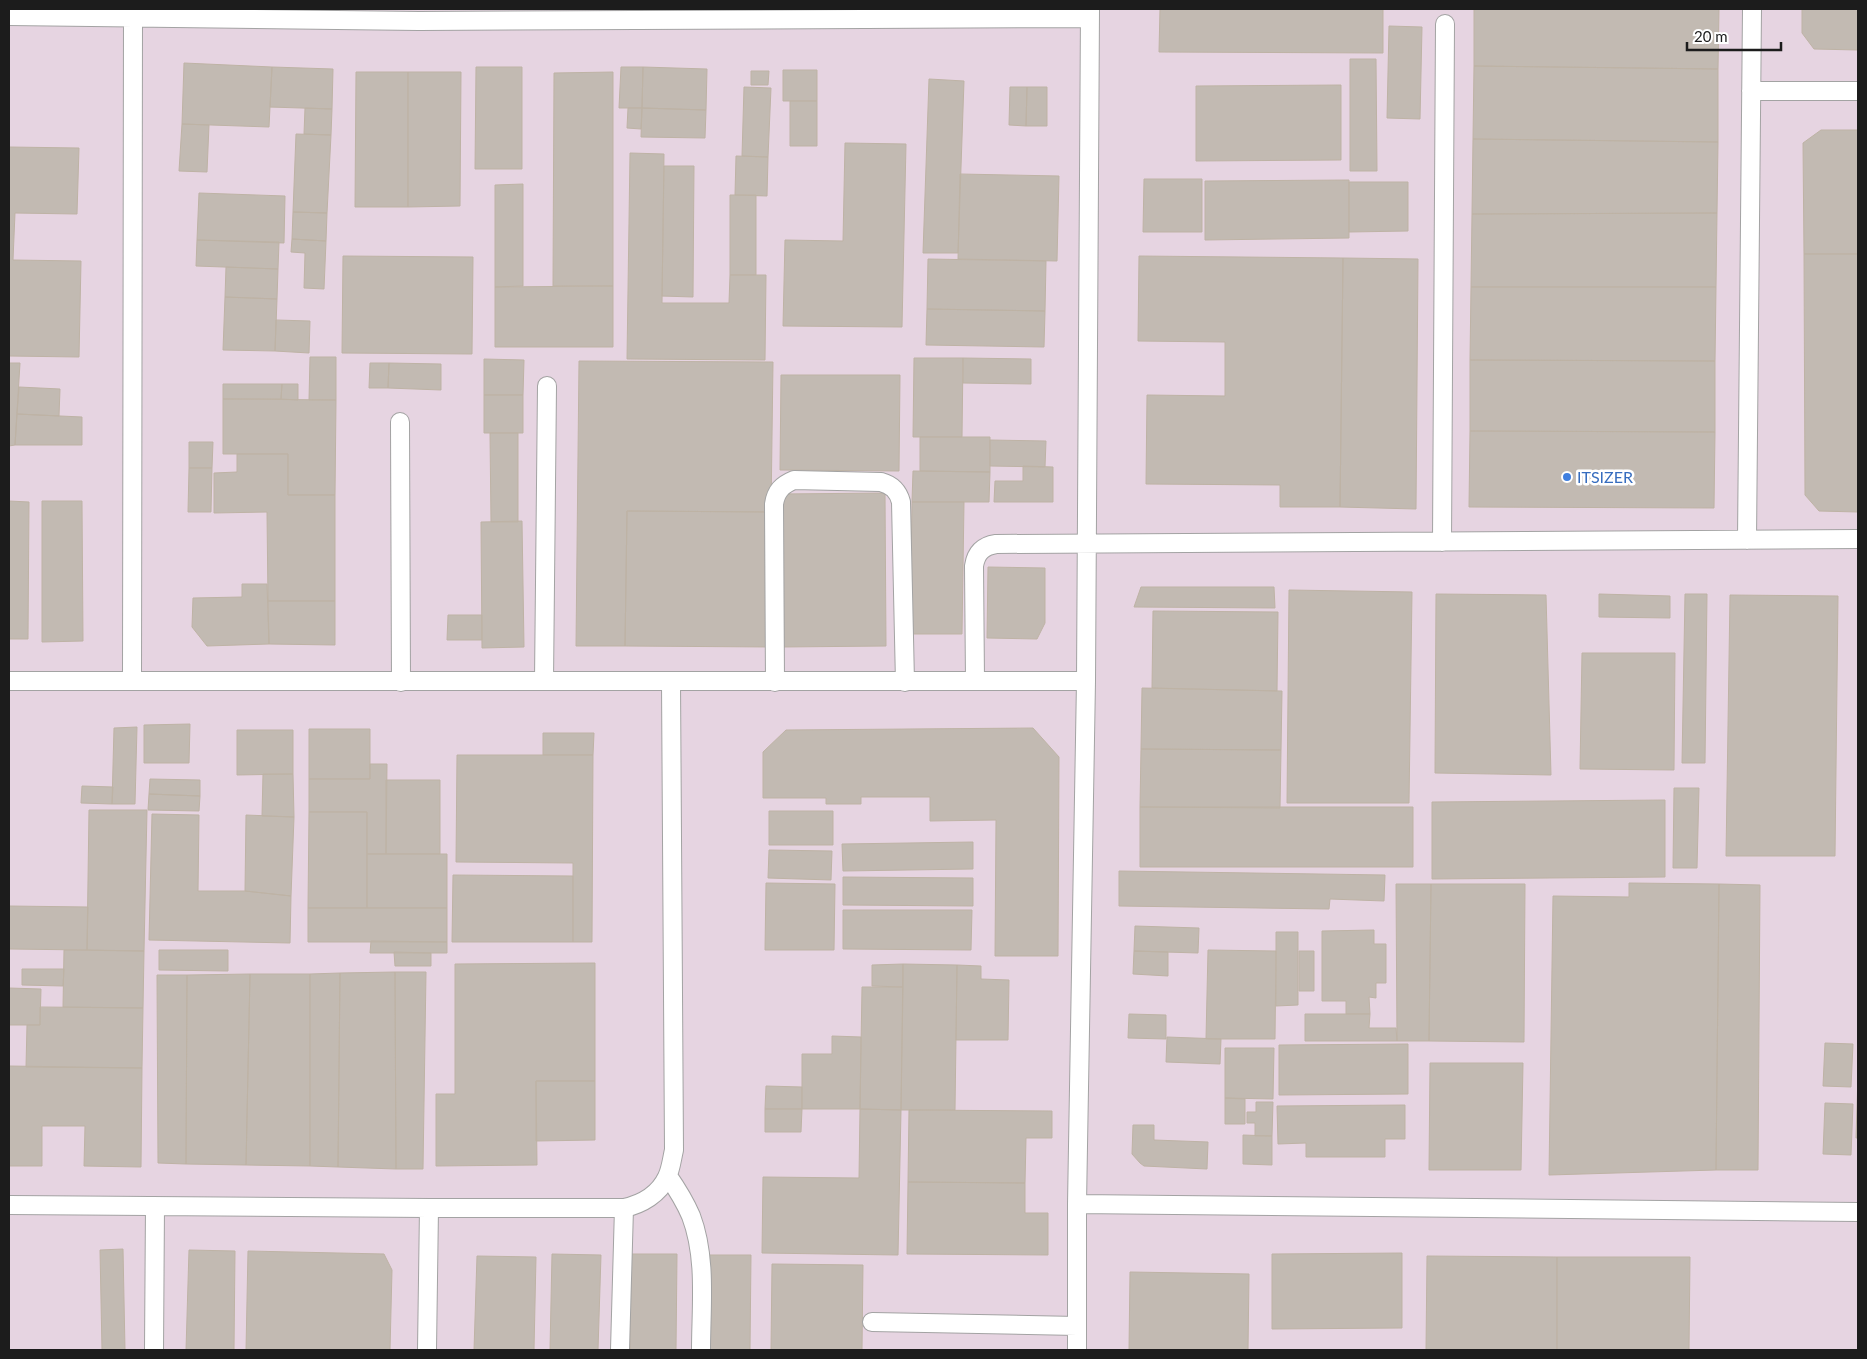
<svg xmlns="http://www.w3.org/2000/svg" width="1867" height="1359" viewBox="0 0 1867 1359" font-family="Lato,sans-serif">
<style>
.industrial{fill:#e6d4e1}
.building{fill:#c2bab2;stroke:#beb3a5}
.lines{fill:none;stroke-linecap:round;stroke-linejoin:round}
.lane-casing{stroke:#a3a3a3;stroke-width:20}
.lane{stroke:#fff;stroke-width:18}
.shop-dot{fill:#3f7fe0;stroke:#fff;stroke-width:2}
.labels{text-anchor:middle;stroke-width:5;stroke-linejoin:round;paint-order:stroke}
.shop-label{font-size:16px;fill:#366cbe;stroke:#fff;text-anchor:start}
</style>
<rect width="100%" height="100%" fill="#edebe2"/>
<path class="industrial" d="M9 9H1858V1350H9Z"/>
<path class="building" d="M1160 9H1383V53L1159 52Z
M1474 9H1719L1718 69 1474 66Z
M1802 9H1858V50L1814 49 1802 33Z
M1389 26 1422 27 1420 119 1387 118Z
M1350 59H1376L1377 171H1350Z
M184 63 272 67 269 127 182 124Z
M1474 66 1718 69V142L1473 139Z
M272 67 333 69 332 109 270 107Z
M476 67H522V169H475Z
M621 67H643L642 108H619Z
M643 67 707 69 706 110 642 108Z
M783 70H817V101H783Z
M751 71H769L768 85H751Z
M356 72H408V207H355Z
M408 72H461L460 206 408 207Z
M613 72V286H553L554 73Z
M929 79 964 81 958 253H923Z
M1341 85V160L1196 161V86Z
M744 87 771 88 768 157 742 156Z
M1010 87H1027L1026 126 1009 125Z
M1027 87H1047V126H1026Z
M790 101H817V146H790Z
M305 108 332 109 331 135 304 134Z
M628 108H642L641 129 627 128Z
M642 108 706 110 705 138 641 137Z
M182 124 209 125 207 172 179 171Z
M1821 130H1858V254H1804L1803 143Z
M296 134 331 135 327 213 293 212Z
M1473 139 1718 142 1717 213 1472 214Z
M845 143 906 144 902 327 783 326 785 240 843 241Z
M9 147 79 148 77 214 15 213 13 260 81 261 79 357 9 356Z
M630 153 664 154 662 303H729L730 275H766L765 360 627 359Z
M736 156 768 157 767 196 735 195Z
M664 166H694L693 297 662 296Z
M960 174 1059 176 1057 261 958 259Z
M1144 179H1202V232H1143Z
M1349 180V238L1205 240V181Z
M1349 182H1408V231L1349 232Z
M523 184V286L495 287V185Z
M199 193 285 196 284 243 197 240Z
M730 195H756V275H730Z
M293 212 327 213 326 241 292 239Z
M1717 213 1716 287H1471L1472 214Z
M292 239 326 241 324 289 304 288 305 253 291 252Z
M197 240 279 242 278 269 196 266Z
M1804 254H1858V512L1819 511 1805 495Z
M343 256 473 257 472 354 342 353Z
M1139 256 1343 258 1340 507H1280V485L1146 484 1147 395 1225 396V342L1138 341Z
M1343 258 1418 259 1416 509 1340 507Z
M928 259 1046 261 1045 311 927 309Z
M226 267 278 269 277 299 225 297Z
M613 286V347H495V287Z
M1471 287H1716L1715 361 1470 360Z
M225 297 277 299 275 351 223 350Z
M927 309 1045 311 1044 347 926 345Z
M276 320 310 321 309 353 275 351Z
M310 357H336V400H309Z
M914 358H963L962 437H913Z
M963 358 1031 359V384L963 383Z
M484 359 524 360 523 395H484Z
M1470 360 1715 361V432L1470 431Z
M579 361 773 362 771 512 627 511 625 646H576Z
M9 363H20L15 445 9 446Z
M370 363H389L388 388H369Z
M389 363 441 364V390L388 388Z
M781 375H900L899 471 780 470Z
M223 384H282L281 399H223Z
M282 384H298V400L281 399Z
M19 387 60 389 59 416 17 414Z
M484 395H523V433H484Z
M223 399 336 400 335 495H288V454H223Z
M17 414 82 417V445H15Z
M1470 431 1715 432 1714 508 1469 507Z
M490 433H518V522H491Z
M920 437H990V472L920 471Z
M990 440 1046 441 1045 467 990 466Z
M189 442H213L212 468H189Z
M237 454H288V495H335V601H268L267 512 214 513V473L237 472Z
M1023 466 1053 467V502H994L995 481H1023Z
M189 468H212L211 512H188Z
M913 471 990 472 989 502H912Z
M885 493 886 646 781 647V494Z
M9 501 29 502 28 639H9Z
M42 501H82L83 641 42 642Z
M912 502H964L962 634H910Z
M627 511 771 512 770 647 625 646Z
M522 521 524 647 482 648 481 522Z
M988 567 1045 568V623L1037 639 987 638Z
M242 584H267L269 644 207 646 192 627 193 598 242 597Z
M1141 587H1274L1275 608 1134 607Z
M1289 590 1412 592 1409 803H1287Z
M1436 594 1546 595 1551 775 1435 773Z
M1599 594 1670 596V618L1599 617Z
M1685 594H1707L1705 763H1682Z
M1730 595 1838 596 1835 856H1726Z
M268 601H335V645L269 644Z
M1153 611 1278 612 1277 691 1152 688Z
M448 615H482V640H447Z
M1582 653H1675L1674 770 1580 769Z
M1142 688 1282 691 1281 750 1141 749Z
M190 724 189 763H144V725Z
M137 727 135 804H112L114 728Z
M1033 728 1059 757 1058 956H995L996 820 930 821V797H861V804H826V798H763V752L786 730Z
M309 729H370V779H309Z
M237 730H293V774L237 775Z
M543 733H594L593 755H543Z
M1141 749 1281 750 1280 808 1140 807Z
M457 755H593L592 942H573V863L456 862Z
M370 764H387L386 854H367V812H309V779H370Z
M263 774H293L294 817 262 816Z
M150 779 200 780V796L149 794Z
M386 780H440V854H386Z
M82 786 113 787 112 804 81 803Z
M1674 788H1699L1697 868H1673Z
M149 794 200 796 199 811 148 810Z
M1665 800V877L1432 879V802Z
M1140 807H1413V867H1140Z
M89 810H147L144 951 87 950Z
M769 811H833V845H769Z
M309 812H367V908H308Z
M152 814 199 815 198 891H245L291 896 290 943 149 940Z
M246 815 294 817 291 896 245 891Z
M973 842V869L843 871 842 844Z
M769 850 832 851 831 880 768 878Z
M367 854H447V908H367Z
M1119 871 1385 875 1384 901 1330 899 1329 909 1119 906Z
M453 875 573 876V942H452Z
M843 877 973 878V906L843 905Z
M766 883 835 884 834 950H765Z
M1629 883 1719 884 1716 1170 1549 1175 1553 896 1629 897Z
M1396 884H1431L1429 1041H1397Z
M1431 884H1525L1524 1042 1429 1041Z
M1719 884 1760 885 1758 1170H1716Z
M9 906 88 907 87 950 9 949Z
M308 908H447V942H308Z
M843 910H972L971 950 843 949Z
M1135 926 1199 928 1198 953 1134 951Z
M1374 930V944H1386V983H1376V998L1369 997 1370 1014H1346V1001H1322V931Z
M1276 932H1298V1005L1276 1006Z
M371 941 447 942V953H370Z
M64 950 144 951 143 1008 63 1007Z
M159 950H228V971L159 970Z
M1208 950 1276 951 1275 1039H1206Z
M1134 951 1168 952V976L1133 974Z
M1299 951H1314V991H1299Z
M394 952 431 953V966H395Z
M595 963V1081H536L537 1165 436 1166V1094H455V964Z
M903 964 957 965 955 1110H901Z
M903 964V987L872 986V965Z
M957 965 981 966V979L1009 980 1008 1040H956Z
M22 969H64L63 986 22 985Z
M395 972H426L423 1169H396Z
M395 972 396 1169 338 1167 340 973Z
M340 973 338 1167 310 1166V974Z
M250 974H310V1166L246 1165Z
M250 974 246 1165 186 1164 187 975Z
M157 975H187L186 1164 158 1163Z
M862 987H903L901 1110 860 1109Z
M9 988 41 989 40 1025H9Z
M40 1007 143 1008 142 1068 26 1067 27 1025H40Z
M1129 1014 1166 1015V1039L1128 1038Z
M1305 1014H1370L1369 1028H1396L1397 1041H1305Z
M832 1036 861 1037 860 1109H802V1054H832Z
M1167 1037 1221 1039 1220 1064 1166 1062Z
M1825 1043 1853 1044 1851 1087 1823 1086Z
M1408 1044V1094L1279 1095V1045Z
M1225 1048H1274L1273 1099 1225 1098Z
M1430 1063H1523L1521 1170H1429Z
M9 1066 142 1068 141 1167 84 1166 85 1126H42V1166H9Z
M1858 1075V1138H1856Z
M536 1081H595V1140L536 1141Z
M766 1086 802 1087V1109H765Z
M1225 1098 1245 1099V1124H1225Z
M1256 1102H1273L1272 1136H1255V1123H1247V1112H1256Z
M1825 1103 1853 1104 1851 1155 1823 1154Z
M1405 1105V1139H1385V1157H1306V1143L1278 1144 1277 1106Z
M765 1109H802L801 1132H765Z
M860 1109 901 1110 898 1255 762 1253 763 1177 859 1178Z
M909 1110 1052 1111V1138H1026L1025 1183 908 1182Z
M1133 1125H1154V1140L1208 1142 1207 1169 1144 1166 1140 1163 1132 1154Z
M1243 1135 1272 1136V1165L1243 1164Z
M908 1182 1025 1183V1213H1048V1255L907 1254Z
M123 1249 125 1350H102L100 1250Z
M189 1250 235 1251 234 1350H186Z
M248 1251 384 1254 392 1270 390 1350H246Z
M1402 1253V1328L1272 1329V1254Z
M552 1254 601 1255 598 1350H550Z
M631 1254H677L676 1350H630Z
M702 1255H751L750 1350H701Z
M477 1256 536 1257 534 1350H474Z
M1427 1256 1557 1257V1350H1426Z
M1557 1257H1690L1689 1350H1557Z
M772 1264 863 1265 862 1350H771Z
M1130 1272 1249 1274 1248 1350H1129Z"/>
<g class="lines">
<defs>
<path id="lane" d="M9 16 419 21 1090 18
M1751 91H1858
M400 422 401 682
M1747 540 1752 9
M1442 542 1445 24
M9 681H1086
M132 681 133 17
M544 681 547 386
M975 681 974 566C976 553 983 546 996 544L1858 539
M775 682 774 504C776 491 782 485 794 480L881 482C892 485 898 491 901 502L905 682
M668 1176C677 1189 685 1202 691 1216 707 1258 701 1307 701 1350
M1077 1204 1858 1212
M9 1205 429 1208H624C642 1204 659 1194 667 1177 671 1169 672 1158 674 1150L671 682
M872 1322 1077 1326
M154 1350 155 1206
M427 1350 429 1208
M620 1350 624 1208
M1077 1350V1204L1086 681 1090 9"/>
</defs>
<use href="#lane" class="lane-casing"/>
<use href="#lane" class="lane"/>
</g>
<circle class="shop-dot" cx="1567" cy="477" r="5"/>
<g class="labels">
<g class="shop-label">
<text x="1577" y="483">ITSIZER</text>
</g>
</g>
<rect width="1867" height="1359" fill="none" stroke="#1c1c1c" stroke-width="20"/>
<path d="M1687 42v8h94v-8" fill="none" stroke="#1c1c1c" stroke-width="2.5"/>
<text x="1694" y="42" font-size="15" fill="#1c1c1c" stroke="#ffffff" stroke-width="4" paint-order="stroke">20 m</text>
</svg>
